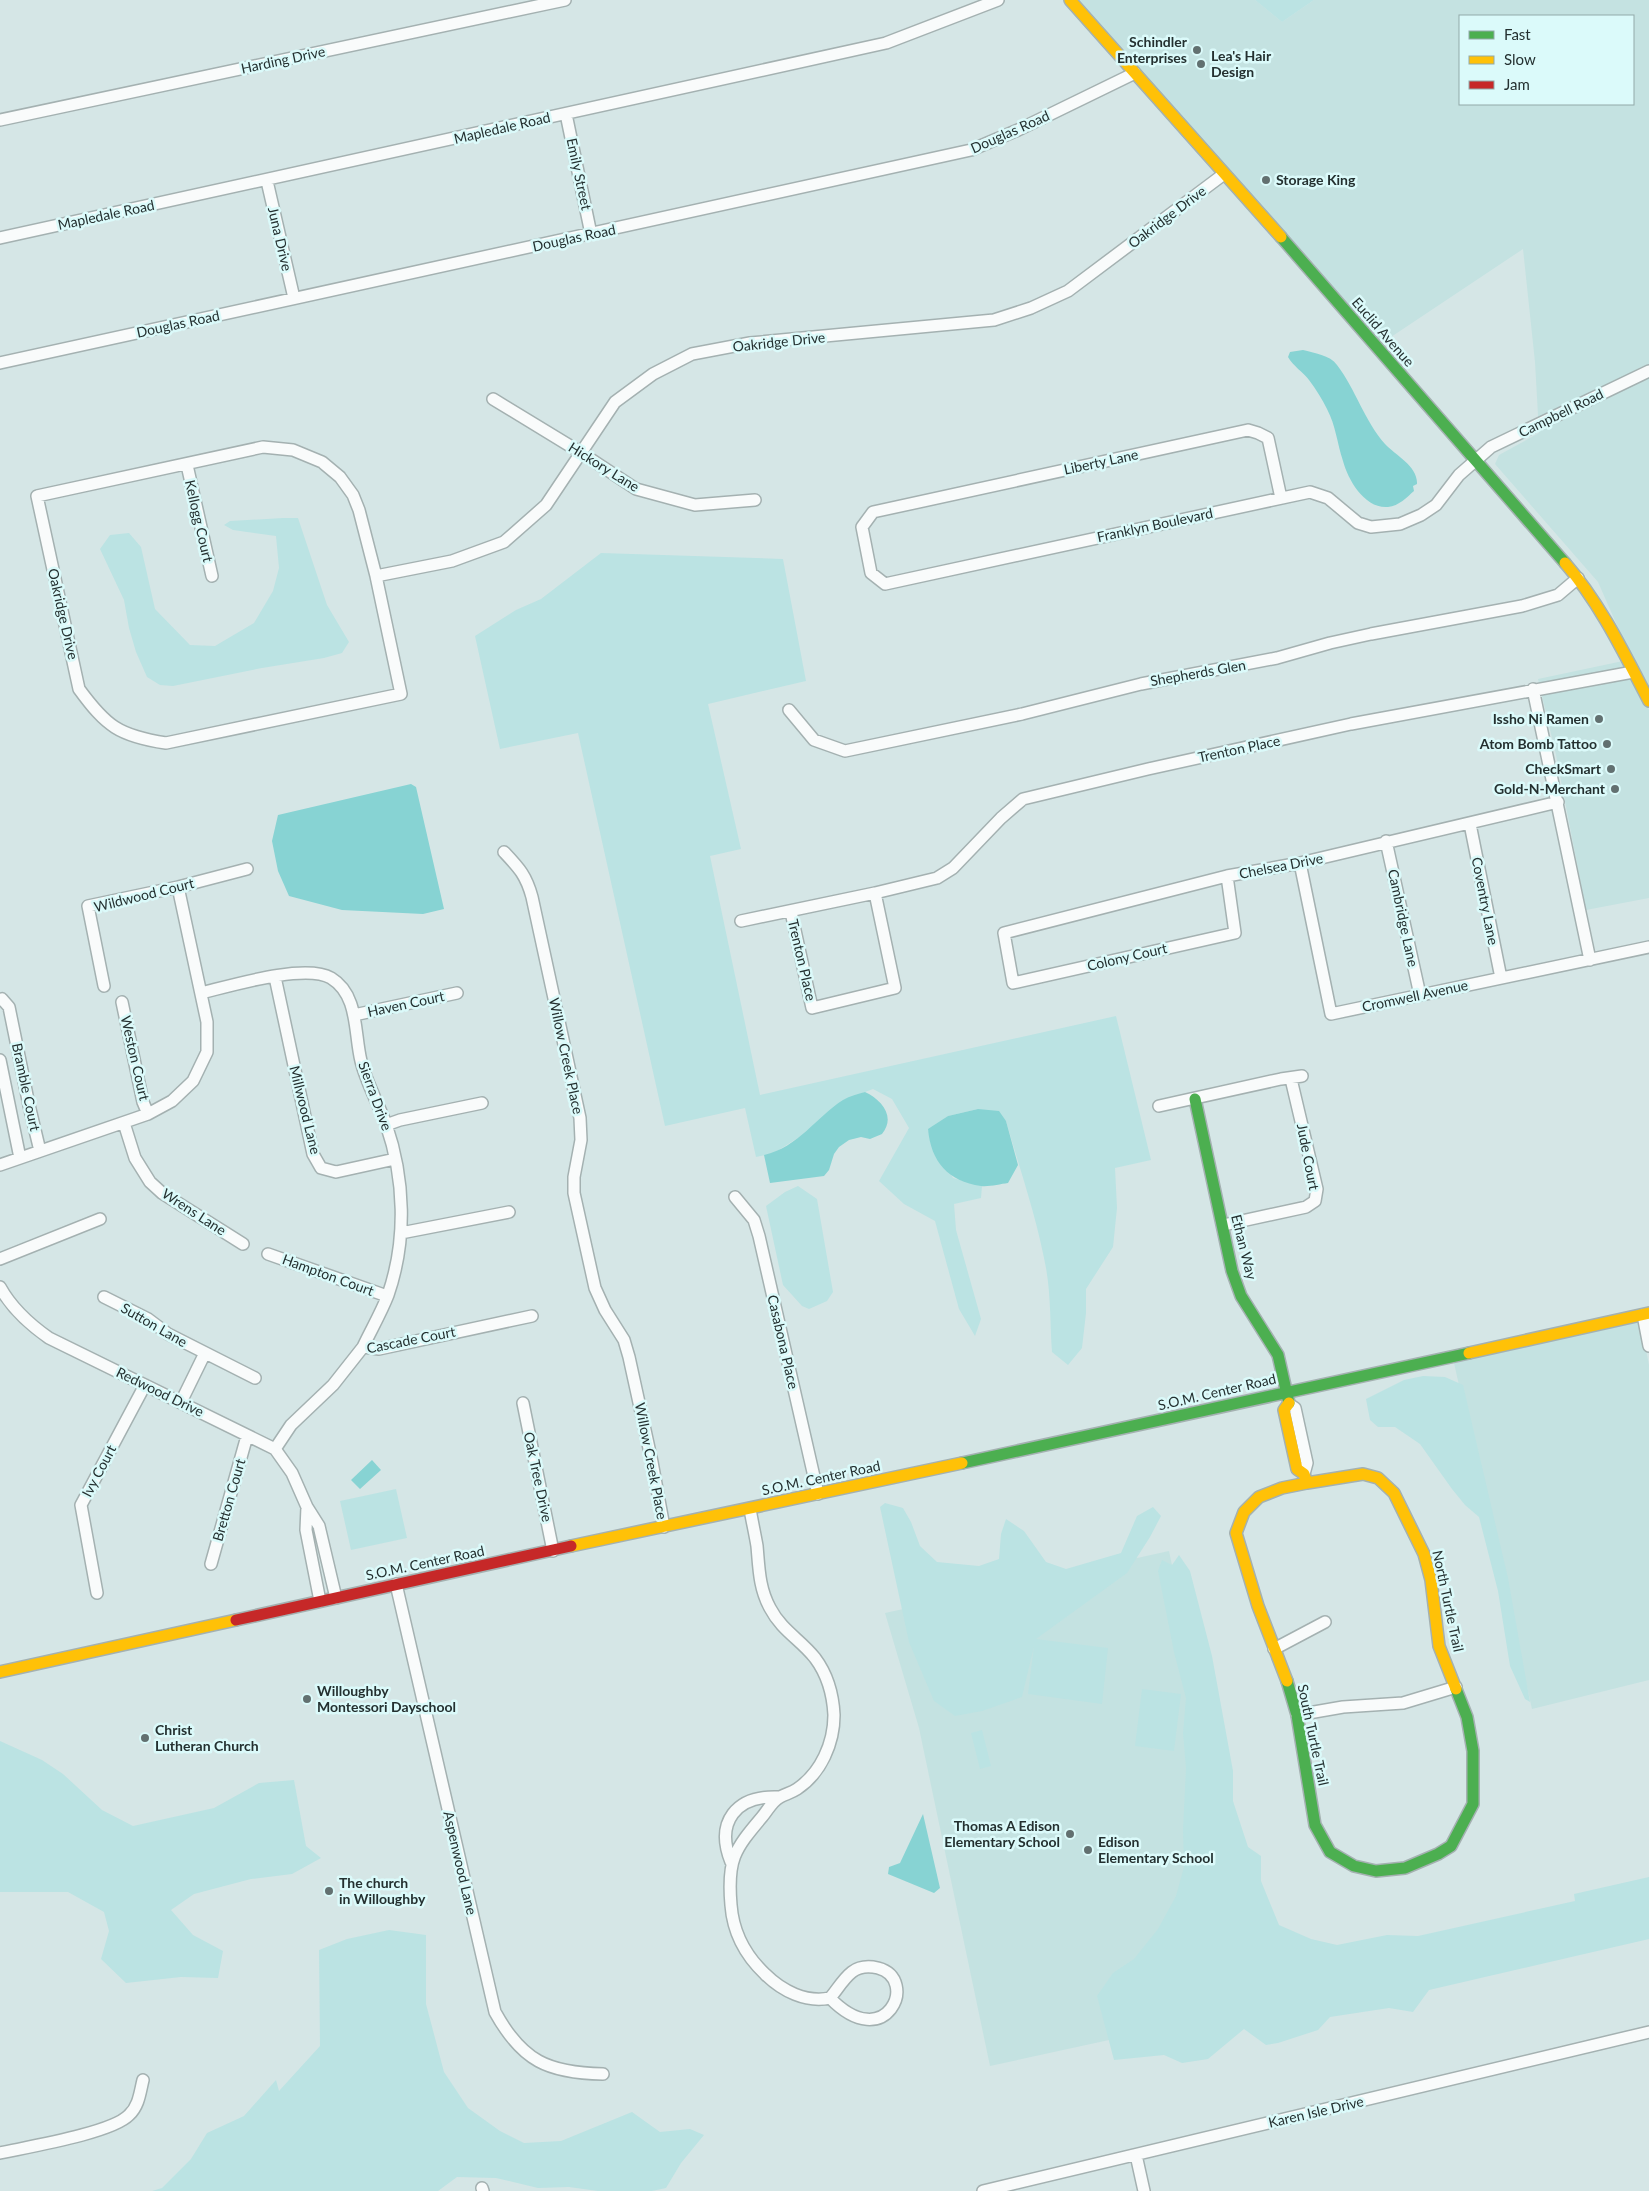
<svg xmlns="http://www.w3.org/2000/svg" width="1649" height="2191" viewBox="0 0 1649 2191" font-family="Lato,sans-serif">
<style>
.built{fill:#c4e2e1;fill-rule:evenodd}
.green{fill:#bbe3e3}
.water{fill:#87d3d3}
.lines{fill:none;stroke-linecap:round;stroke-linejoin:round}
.street-casing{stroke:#a4b1b1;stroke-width:14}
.fast-casing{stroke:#a4b1b1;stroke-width:14}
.slow-casing{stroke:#a4b1b1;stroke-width:14}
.jam-casing{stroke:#a4b1b1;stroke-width:14}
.street{stroke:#f9fbfb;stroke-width:11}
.fast{stroke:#4caf50;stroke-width:11}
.slow{stroke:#ffc107;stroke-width:11}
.jam{stroke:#c62828;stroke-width:11}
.poi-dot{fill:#627070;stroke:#dbfafa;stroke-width:2}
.labels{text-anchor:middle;stroke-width:5;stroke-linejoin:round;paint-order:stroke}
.poi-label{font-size:14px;font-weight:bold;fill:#243030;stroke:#dbfafa;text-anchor:end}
.street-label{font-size:14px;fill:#243030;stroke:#dbfafa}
</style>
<rect width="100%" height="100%" fill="#d5e6e6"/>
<path class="built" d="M1079 0H1255L1282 22 1314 0H1649V689L1623 639 1598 582 1495 464 1499 455 1539 433 1535 362 1523 249 1382 343ZM1460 16H1633V104H1460Z
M1623 661 1649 710V898L1586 910 1556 755 1538 679Z
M1640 1320 1649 1365V1680L1532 1709 1454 1363Z
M1169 1551 1265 2006 990 2066 919 1728 885 1613Z"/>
<path class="green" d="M1255 0H1314L1282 22Z
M283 518H298L327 605 349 642 342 653 324 658 262 668 173 686 160 685 147 677 136 652 129 628 124 600 100 549 110 535 129 533 141 547 155 609 190 645 215 646 254 623 273 591 279 568 276 536 233 530 224 525 230 521Z
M601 553 783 559 806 681 708 704 741 849 710 856 760 1095 1116 1016 1151 1160 1115 1168 1117 1208 1113 1247 1086 1289V1313L1082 1348 1068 1365 1052 1352C1050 1325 1051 1296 1046 1268 1037 1218 1020 1170 1006 1121L978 1109 948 1116 928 1130 953 1178 982 1186 981 1198 954 1204 956 1230 981 1319 975 1336 959 1309 935 1221 904 1204 879 1181 909 1128 892 1099 873 1089 844 1100 804 1134 774 1153 756 1157 745 1108 665 1126 578 733 500 749 475 636 516 610 541 599Z
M798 1186 817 1199 833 1292 827 1301 809 1309 802 1306 783 1285 766 1206 785 1192Z
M1423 1376 1445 1377 1463 1385 1508 1578 1530 1702 1525 1699 1510 1666 1498 1591 1479 1517 1465 1505 1452 1489 1420 1444 1395 1427H1378L1370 1420 1366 1399 1404 1380Z
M396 1489 407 1538 351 1550 340 1501Z
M885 1503 903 1508 911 1522 920 1546 937 1562 979 1566 999 1559 1001 1534 1006 1519 1024 1531 1046 1562 1066 1569 1121 1553 1137 1516 1153 1507 1161 1516 1150 1537 1127 1573 1036 1639 1108 1648 1102 1704 1028 1694 1034 1646 1022 1697 982 1711 955 1716 934 1701 909 1642 880 1507Z
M1179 1555 1190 1571 1212 1656 1233 1771V1801L1248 1847 1261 1856V1881L1279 1925 1311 1939 1337 1945 1387 1935 1418 1936 1575 1901 1574 1894 1649 1877V1939L1429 1990 1413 2012 1389 2008 1330 2017 1318 2030 1278 2043 1266 2045 1244 2029 1208 2059 1182 2063 1164 2055 1114 2060 1097 1996 1113 1973 1134 1959 1158 1929 1176 1896 1184 1867 1183 1830 1186 1768 1183 1733 1186 1698 1174 1652 1158 1571 1162 1560 1172 1565Z
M1142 1689 1181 1694 1174 1751 1135 1746Z
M982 1730 991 1766 980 1769 971 1733Z
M0 1741 42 1760 63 1774 102 1810 133 1826 214 1808 259 1783 294 1780 306 1846 321 1858 292 1874 251 1879 194 1894 171 1910 193 1935 223 1951 218 1978 181 1977 126 1983 101 1959 109 1931 104 1912 68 1892H0Z
M389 1930 426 1935V2004L444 2072 468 2108 500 2131 524 2143 561 2141 632 2112 660 2132 690 2129 704 2135 681 2163 666 2188 652 2191H598L569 2187 538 2188 496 2178 457 2177 438 2191H152L162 2188 191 2159 207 2133 244 2116 276 2080 279 2091 320 2046 319 1950 347 1939Z"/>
<path class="water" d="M1303 350C1314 353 1330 355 1337 365 1356 390 1364 420 1385 444 1395 455 1418 466 1417 484L1413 486 1414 491C1407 497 1399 506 1388 507 1365 509 1348 480 1343 461 1337 443 1336 426 1327 409 1322 399 1316 389 1309 380 1303 372 1293 366 1288 357L1290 352Z
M411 784 416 787 444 909 423 914 342 910 289 896 278 871 272 841 278 815Z
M865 1092C882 1100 896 1117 882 1134L870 1139 861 1137 849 1140 839 1147 834 1154 829 1170 824 1176 770 1183 764 1155C799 1147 816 1117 843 1100 850 1096 858 1094 865 1092Z
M978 1109 999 1111 1006 1121 1018 1165 1008 1183C1000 1184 989 1187 981 1186 948 1181 931 1162 928 1129L948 1116Z
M372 1460 381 1470 360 1489 351 1480Z
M923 1814 940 1888 934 1893 888 1874 889 1867 900 1863Z"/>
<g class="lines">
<defs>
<path id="street" d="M566 114 591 234
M0 120 565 0
M267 181 294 298
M0 238 886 43 998 0
M0 363 971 150 1018 130 1135 73
M493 399 580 452 636 489 695 505 755 500
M263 447 293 450 322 462 340 477 353 495 359 510 376 576 401 694 166 743C119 736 106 726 79 689L37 496Z
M187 465 212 576
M1281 498 1268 438 1258 433 1248 430 873 512 862 527 871 573 885 584 1310 492 1328 498 1358 523 1371 527 1400 524 1421 515 1436 505 1459 475 1491 447 1649 371
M376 576 452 561 504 542 546 505 615 402 653 374 692 354 750 343 994 320 1031 308 1068 291 1224 174
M1533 689 1590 960
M789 710 814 740 845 751 1022 714 1141 684 1277 658 1330 643 1371 634 1522 606 1558 595 1578 578
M1470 824 1501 978
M1386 841 1420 995
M504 852C519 868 526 875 532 897L580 1118 581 1140 574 1177V1193L595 1288 605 1310 624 1340 629 1357 652 1462 664 1527
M1300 863 1331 1014 1649 947
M1227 876 1235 933 1013 983 1004 933 1227 876 1300 863 1558 802
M875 893 937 878 953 868 1001 818 1023 799 1148 769 1351 724 1633 672
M741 921 875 893 895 988 812 1008 791 912
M275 977 313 1154 321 1168 336 1172 395 1159
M104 986 88 906 178 887 247 869
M201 993C230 986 305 963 331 978 359 995 354 1033 361 1061 366 1082 378 1103 386 1124 405 1179 407 1240 388 1295 381 1313 371 1330 363 1347
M0 1000 2 999 9 1007 29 1105 40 1151
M122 1002 143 1102 148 1114
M354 1015 457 993
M0 1060 20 1158
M1159 1106 1281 1079 1302 1076
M124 1123 135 1158 150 1182 162 1193 243 1244
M386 1125 400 1120 482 1103
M0 1165 148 1114 172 1101 193 1081 207 1052V1022L178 887
M735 1197 754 1220 759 1236 818 1494
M1223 1225 1306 1207 1315 1201 1317 1189 1291 1079
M401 1233 509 1212
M268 1254 387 1296
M0 1259 100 1219
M0 1287C12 1309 29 1324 49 1338L275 1449 292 1473 307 1507 319 1526 336 1598
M104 1297 148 1319 168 1334 255 1378
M1643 1315 1649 1346
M181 1402 205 1353
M523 1403 553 1551
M1289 1404 1295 1408 1307 1463 1304 1474
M275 1449 291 1425 333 1385 363 1347 379 1349 532 1316
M307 1507 306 1530 320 1601
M750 1509C752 1521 755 1534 757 1546 759 1568 759 1588 770 1608 782 1631 800 1639 815 1658 827 1674 833 1695 834 1715 834 1743 821 1773 797 1789 791 1793 785 1794 780 1797 772 1801 768 1810 762 1817 734 1850 727 1860 731 1905 733 1932 745 1955 765 1974 782 1991 806 2003 830 1998 837 1990 843 1979 852 1972 860 1966 869 1966 878 1968 920 1979 886 2056 830 1998
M211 1564 247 1436
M396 1584 495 2012C522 2061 548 2073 603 2074
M97 1593 81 1505 145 1385
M1274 1649 1325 1622
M1297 1715 1343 1707 1403 1703 1456 1687
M731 1862C715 1822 736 1795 779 1797
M0 2153C27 2147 112 2133 129 2115 139 2106 140 2092 143 2080
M1136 2155 1144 2191
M482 2188 483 2191
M983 2191 1649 2032"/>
<path id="fast" d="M1281 237 1565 563
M1195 1099 1232 1271 1241 1296 1278 1355 1289 1403
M962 1463 1469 1353
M1287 1681 1297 1715 1315 1825 1330 1852 1354 1866 1376 1871 1405 1868 1438 1854 1451 1846 1473 1804V1751L1467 1717 1456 1689"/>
<path id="slow" d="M1070 0 1281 237
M1565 563C1600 603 1624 653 1649 701
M1469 1353 1649 1313
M1289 1403 1284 1410 1297 1469 1304 1474 1307 1483 1363 1474 1378 1478 1394 1493 1424 1554 1431 1580 1439 1646 1456 1689
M571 1546 962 1463
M0 1672 236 1620
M1287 1681 1258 1606 1236 1533 1244 1512 1259 1497 1282 1488 1307 1483"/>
<path id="jam" d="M236 1620 571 1546"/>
</defs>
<use href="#street" class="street-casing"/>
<use href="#fast" class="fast-casing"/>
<use href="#slow" class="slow-casing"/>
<use href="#jam" class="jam-casing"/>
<use href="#street" class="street"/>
<use href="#fast" class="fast"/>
<use href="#slow" class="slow"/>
<use href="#jam" class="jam"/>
</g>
<g class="poi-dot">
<circle cx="1197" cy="50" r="5"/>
<circle cx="1201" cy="64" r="5"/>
<circle cx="1266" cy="180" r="5"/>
<circle cx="1599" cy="719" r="5"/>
<circle cx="1607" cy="744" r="5"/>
<circle cx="1611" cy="769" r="5"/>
<circle cx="1615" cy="789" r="5"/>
<circle cx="307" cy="1699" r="5"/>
<circle cx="145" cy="1738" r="5"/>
<circle cx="1070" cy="1834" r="5"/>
<circle cx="1088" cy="1850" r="5"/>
<circle cx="329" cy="1891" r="5"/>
</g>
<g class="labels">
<g class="poi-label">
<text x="1187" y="47">Schindler<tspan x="1187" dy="16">Enterprises</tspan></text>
<text x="1211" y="61" text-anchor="start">Lea's Hair<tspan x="1211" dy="16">Design</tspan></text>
<text x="1276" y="185" text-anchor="start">Storage King</text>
<text x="1589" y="724">Issho Ni Ramen</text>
<text x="1597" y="749">Atom Bomb Tattoo</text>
<text x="1601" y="774">CheckSmart</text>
<text x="1605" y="794">Gold-N-Merchant</text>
<text x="317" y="1696" text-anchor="start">Willoughby<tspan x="317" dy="16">Montessori Dayschool</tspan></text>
<text x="155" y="1735" text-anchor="start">Christ<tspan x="155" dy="16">Lutheran Church</tspan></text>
<text x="1060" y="1831">Thomas A Edison<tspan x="1060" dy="16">Elementary School</tspan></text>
<text x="1098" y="1847" text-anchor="start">Edison<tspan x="1098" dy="16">Elementary School</tspan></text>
<text x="339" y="1888" text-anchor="start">The church<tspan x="339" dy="16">in Willoughby</tspan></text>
</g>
<g class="street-label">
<text transform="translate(283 60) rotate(-12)" y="5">Harding Drive</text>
<text transform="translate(502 128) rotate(-13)" y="5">Mapledale Road</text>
<text transform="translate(1010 132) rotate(-24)" y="5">Douglas Road</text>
<text transform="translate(579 174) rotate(78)" y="5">Emily Street</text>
<text transform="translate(106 215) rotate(-12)" y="5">Mapledale Road</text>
<text transform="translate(1167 217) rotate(-37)" y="5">Oakridge Drive</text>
<text transform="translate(574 238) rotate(-12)" y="5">Douglas Road</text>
<text transform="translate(280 239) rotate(77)" y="5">Juna Drive</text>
<text transform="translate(178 324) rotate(-12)" y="5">Douglas Road</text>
<text transform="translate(1383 332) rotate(49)" y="5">Euclid Avenue</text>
<text transform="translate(779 342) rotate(-6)" y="5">Oakridge Drive</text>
<text transform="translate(1561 413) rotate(-26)" y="5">Campbell Road</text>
<text transform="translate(1101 462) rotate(-12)" y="5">Liberty Lane</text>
<text transform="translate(604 467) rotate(32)" y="5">Hickory Lane</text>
<text transform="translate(199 521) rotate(77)" y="5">Kellogg Court</text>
<text transform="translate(1155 525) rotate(-12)" y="5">Franklyn Boulevard</text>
<text transform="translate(63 614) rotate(77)" y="5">Oakridge Drive</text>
<text transform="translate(1198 673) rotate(-10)" y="5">Shepherds Glen</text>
<text transform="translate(1239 749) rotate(-12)" y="5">Trenton Place</text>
<text transform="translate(1281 866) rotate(-11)" y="5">Chelsea Drive</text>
<text transform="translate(144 895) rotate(-14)" y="5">Wildwood Court</text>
<text transform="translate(1485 901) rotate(79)" y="5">Coventry Lane</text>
<text transform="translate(1403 918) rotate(78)" y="5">Cambridge Lane</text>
<text transform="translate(1127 957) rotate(-13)" y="5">Colony Court</text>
<text transform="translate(802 960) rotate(77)" y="5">Trenton Place</text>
<text transform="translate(1415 996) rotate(-12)" y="5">Cromwell Avenue</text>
<text transform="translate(406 1004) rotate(-12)" y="5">Haven Court</text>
<text transform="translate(566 1056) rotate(78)" y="5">Willow Creek Place</text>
<text transform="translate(135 1058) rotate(77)" y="5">Weston Court</text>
<text transform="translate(26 1087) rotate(78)" y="5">Bramble Court</text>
<text transform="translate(375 1096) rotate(70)" y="5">Sierra Drive</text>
<text transform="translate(305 1110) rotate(76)" y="5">Millwood Lane</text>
<text transform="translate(1308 1157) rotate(79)" y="5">Jude Court</text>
<text transform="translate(194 1212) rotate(33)" y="5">Wrens Lane</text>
<text transform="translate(1244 1247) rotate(76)" y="5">Ethan Way</text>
<text transform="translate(328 1275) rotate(20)" y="5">Hampton Court</text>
<text transform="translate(154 1325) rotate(30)" y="5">Sutton Lane</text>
<text transform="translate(411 1340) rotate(-11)" y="5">Cascade Court</text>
<text transform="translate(783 1342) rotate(77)" y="5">Casabona Place</text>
<text transform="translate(160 1392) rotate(26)" y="5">Redwood Drive</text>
<text transform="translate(1217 1392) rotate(-13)" y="5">S.O.M. Center Road</text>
<text transform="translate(651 1461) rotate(79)" y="5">Willow Creek Place</text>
<text transform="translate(99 1471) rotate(-62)" y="5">Ivy Court</text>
<text transform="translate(538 1477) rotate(78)" y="5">Oak Tree Drive</text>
<text transform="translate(821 1478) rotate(-12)" y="5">S.O.M. Center Road</text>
<text transform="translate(229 1500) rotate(-74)" y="5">Bretton Court</text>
<text transform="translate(425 1563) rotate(-12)" y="5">S.O.M. Center Road</text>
<text transform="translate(1448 1601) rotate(78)" y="5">North Turtle Trail</text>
<text transform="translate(1313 1735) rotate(78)" y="5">South Turtle Trail</text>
<text transform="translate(460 1863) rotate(77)" y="5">Aspenwood Lane</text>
<text transform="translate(1316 2112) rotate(-13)" y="5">Karen Isle Drive</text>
</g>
</g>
<rect x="1459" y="15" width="175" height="90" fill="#dbfafa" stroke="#92a9a9"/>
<rect x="1469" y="31" width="25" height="8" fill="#4caf50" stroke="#92a9a9"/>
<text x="1504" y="40" font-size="15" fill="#243030">Fast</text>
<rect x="1469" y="56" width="25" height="8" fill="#ffc107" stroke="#92a9a9"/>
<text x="1504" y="65" font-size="15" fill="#243030">Slow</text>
<rect x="1469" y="81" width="25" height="8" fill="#c62828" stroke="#92a9a9"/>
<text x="1504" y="90" font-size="15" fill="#243030">Jam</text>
</svg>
